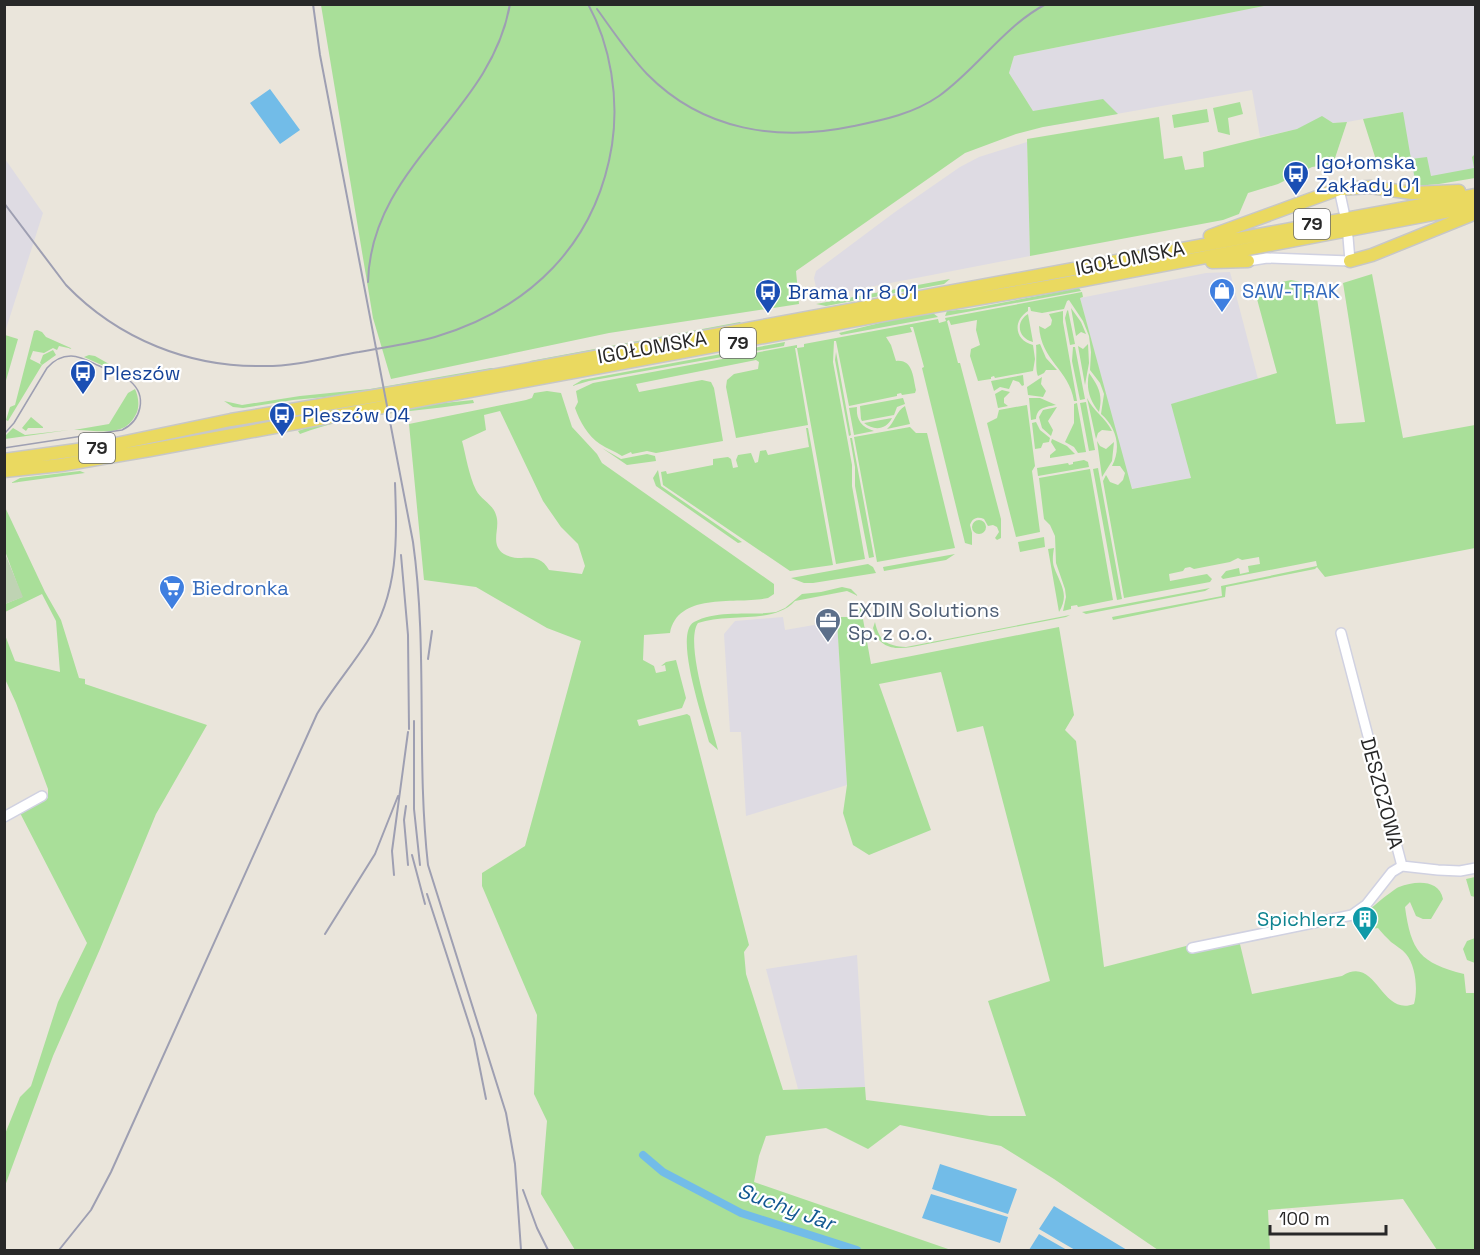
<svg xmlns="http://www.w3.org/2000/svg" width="1480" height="1255" viewBox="0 0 1480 1255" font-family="'Space Grotesk',sans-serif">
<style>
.industrial{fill:#dedbe3}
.green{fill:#a9df99;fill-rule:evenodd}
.cemetery{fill:#bfd3b3}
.water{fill:#72bce8}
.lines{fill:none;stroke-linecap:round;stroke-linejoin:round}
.canal{stroke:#72bce8;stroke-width:8}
.minor-casing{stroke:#d0d1e1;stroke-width:12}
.major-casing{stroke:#c7c7c7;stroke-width:15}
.minor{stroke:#fff;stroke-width:9}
.major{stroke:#ead960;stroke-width:12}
.tram{stroke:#9e9fb2;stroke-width:1.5}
.rail{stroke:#9e9fb2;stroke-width:2}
.labels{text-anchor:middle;stroke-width:4.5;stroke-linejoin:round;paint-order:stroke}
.shield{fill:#fff;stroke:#686868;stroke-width:1.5}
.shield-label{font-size:18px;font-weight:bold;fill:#282828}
.transit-label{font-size:20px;fill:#164399;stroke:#fff;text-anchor:start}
.street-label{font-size:20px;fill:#282828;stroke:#fff}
.shop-label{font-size:20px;fill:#366cbe;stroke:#fff;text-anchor:start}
.service-label{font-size:20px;fill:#4e5e75;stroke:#fff;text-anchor:start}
.culture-label{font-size:20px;fill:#0d838f;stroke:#fff;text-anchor:end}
.water-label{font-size:21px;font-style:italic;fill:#135892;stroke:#fff}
</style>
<rect width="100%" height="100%" fill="#eae5db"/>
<path class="industrial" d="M1269 5H1475V172L1415 183 1402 112 1347 122 1333 123 1322 117 1298 129 1260 137 1252 90 1043 127 1009 73 1014 56Z
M1027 142 1030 256 818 297 814 278 816 271 895 212 960 167 979 157Z
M5 159 43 213 5 332Z
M1230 272 1258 379 1172 404 1191 478 1131 489 1080 298 1206 273Z
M783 617 785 630 837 621 847 785 746 816 741 732H730L724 634 735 621Z
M857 955 865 1087 798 1089 766 969Z"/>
<path class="green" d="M321 5V4L1269 5 1014 56 1009 73 1033 111 1103 99 1118 114 1043 127 1016 134 965 153 796 271 799 304 609 333 391 379 373 318Z
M1240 102 1243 114 1228 118 1230 135 1218 132 1213 108Z
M1207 109 1209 122 1174 128 1172 115Z
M1403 112 1411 159 1427 157 1431 176 1474 168 1472 157 1475 154V178L1439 184 1416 186 1412 162 1391 159 1376 160 1363 119Z
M1322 116 1333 123 1347 122 1333 164 1312 167 1278 184 1248 193 1239 214 1223 220 1030 256 1027 139 1159 117 1164 159 1182 156 1185 170 1204 167 1203 152 1297 129Z
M1372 274 1403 438 1475 425V548L1325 577 1317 567 1315 569 1226 587 1225 597 1113 620 1112 617 1222 596 1221 586 1317 566 1316 561 1223 579 1221 577 1226 571 1239 568 1240 574 1249 572 1248 566 1260 564 1259 557 1242 560 1238 558 1230 562 1194 569 1190 567 1185 568 1183 571 1169 574 1170 581 1207 574 1212 579 1210 582 1124 598 1103 481 1106 475 1110 482 1118 485 1123 480 1125 473 1120 466H1112C1122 447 1116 427 1101 414L1104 394 1100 383 1090 370 1091 352 1089 336 1083 321 1069 300 1067 301 1064 309 1042 313 1031 311 1030 307H1028V311C1012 321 1015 341 1033 345L1035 359 1033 371 995 378 994 376 991 377V379L978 381 970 356 971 349 980 345 976 330 977 320 951 325 949 320 947 321 958 363H960L1001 519V538L997 540 995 538 999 532 997 527 993 525 988 526 984 519C978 516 972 518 970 525L972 533V545L965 543 922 368 924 367 913 327H910L912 332 886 337 891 345 896 361C913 359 913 377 916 390L915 393 902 395 901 393 897 394V396L849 406 836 341H834L833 362 852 465V486L865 559 836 564 797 348H795L808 425 736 438 726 387 727 380 734 374 758 369 759 362 756 360 636 384 639 392 702 380 711 382 714 388 723 441 656 453 647 451 632 454 631 452 622 456C615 451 607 449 600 444 588 436 580 422 575 408L578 402 576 391 593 383 797 345V348L804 347V344L938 319 939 323 946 321 945 318 1082 292 1083 297 1080 298 1132 489 1191 478 1171 404 1277 373 1254 288 1291 280 1315 285 1336 424 1365 422 1343 283Z
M950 279 944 284 826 306 816 304Z
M1079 288 1081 291 945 316 947 311 969 309Z
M1071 308 1081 322 1086 334 1081 332 1076 336Z
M1068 310 1075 344 1070 345 1065 318 1067 311Z
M1063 311V322L1077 401H1074C1069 369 1041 361 1039 326L1045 329 1051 325 1052 320 1049 314Z
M933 313 938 317 841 335 839 333 904 317Z
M1028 314 1033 342C1018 338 1015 322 1028 314Z
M740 322 742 324 737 326 529 364 530 361Z
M37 330 42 332 46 337 73 349 59 346 57 350 53 348 44 353 33 351 30 359 42 365 40 363 43 355 53 350 56 355 42 365 8 421 6 420 10 407 15 405 34 331Z
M5 335 18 339 5 384 4 335Z
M785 342 784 346 589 381 572 386 582 380Z
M1040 344 1046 358 1057 370H1046L1044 373 1038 376C1035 370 1037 353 1036 345Z
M1088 344 1089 363 1085 385 1078 346 1083 349Z
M1073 347H1075L1085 399 1080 400 1072 361Z
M836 352 851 435 849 436 835 360Z
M89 355 95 356 130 376 128 377 84 357Z
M491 368H494V371L347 395 293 400 243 408 233 407 224 401 242 405 300 396 370 389Z
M1089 373C1099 387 1103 395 1099 412 1089 399 1086 388 1089 373Z
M1023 375 1024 385 1022 386 1019 382 1013 380 1009 389 1000 387 994 391 991 381Z
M1042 377 1041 384 1046 391 1043 397 1028 395 1027 387Z
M135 389C139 398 140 408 135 416 123 439 94 429 74 430L109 424 128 393Z
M1002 390 1010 392 1004 398V403L1008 406 998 408 995 394Z
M547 391 561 393 572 427 597 454 602 463 774 584V594L768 598C737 605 678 591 670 633L644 635 643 660 654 666 656 673 666 671 665 665 661 666 666 662 676 660 686 698 682 708 637 720 639 726 687 714 690 716 749 945 744 952 746 974 783 1090 865 1087 866 1100 990 1116H1026L988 1001 1050 981 983 726 957 732 941 672 879 684 931 830 869 855 853 845 843 813 847 785 837 621 838 617H850L852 610 861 608 871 664 1059 627 1074 715 1065 730 1076 741 1104 967 1190 945 1239 940 1252 994 1342 976C1377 954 1380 1017 1414 1004 1418 990 1416 966 1406 954 1402 949 1396 946 1391 942 1387 938 1382 933 1378 928L1360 931C1360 926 1360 921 1363 917 1366 911 1394 889 1399 887 1415 881 1439 879 1443 899L1431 919H1423L1416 916 1410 902 1405 907C1411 951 1420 963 1464 974L1466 993H1475V1250H1437L1403 1199 1268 1210 1270 1250H1158L1054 1179 1001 1146 900 1125 868 1149 826 1128 766 1136 759 1156 754 1182 951 1250H575L541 1194 547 1121 534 1094 537 1015 482 886V873L525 846 581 641 547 628 476 587 424 580 409 424 526 400 532 398 534 393ZM500 411 543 501 561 527 578 544 585 566 582 574 549 570C537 549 521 564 504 554 489 544 501 528 496 515 493 504 481 500 476 490 469 476 466 456 462 441L486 430 484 415Z
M903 398 905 404 897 407 894 415 862 421 861 419 860 406Z
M1029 398H1040L1056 405C1046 407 1037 407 1036 419L1031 420Z
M1087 398C1093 411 1106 418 1112 431L1102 430 1098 433 1096 439Z
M473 400 474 403C416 412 355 413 300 434L298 431 318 424 425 405Z
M1086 402 1095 450 1089 451 1080 403Z
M1077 403 1086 452 1078 453 1074 447 1065 442 1074 423V404Z
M1027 405 1035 466 1032 471 1040 532 1016 537 987 423 997 418 999 410Z
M905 406 910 424 887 429C895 422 896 411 905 406Z
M857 407C856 418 860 427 874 431L854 435 849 408Z
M1057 407 1048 421 1053 430 1051 436 1042 428 1039 417 1043 410Z
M31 417 43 427V428H28L26 431 22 428Z
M892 418C886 430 874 431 864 423Z
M1036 422 1040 430 1050 438 1049 442 1043 443 1041 448 1035 449 1032 423Z
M910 427 916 433H927L955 548 877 562 854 437Z
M13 428 25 435 69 430 5 439V436Z
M806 428H808L833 565 790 571 663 485 661 472 666 471 667 474 713 465V459L728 457 731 459 733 468 738 467 736 460 738 455 751 453 755 463 758 462 760 451 766 450 768 455 809 447Z
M850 438H852L874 557 869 558 855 486V467Z
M1052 439 1067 446 1075 454 1050 458V455L1056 450 1051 442Z
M1097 441 1100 446 1106 449 1114 442 1112 461 1102 477Z
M602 448 621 459 647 454 655 456 656 461 627 465Z
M1084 460 1088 462 1089 467 1038 476 1037 468 1068 463 1069 465 1073 464V462Z
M1098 468 1122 599 1117 600 1093 469Z
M1090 469 1113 600 1078 607 1077 605 1071 606V609L1063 611 1066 597 1065 589 1056 563 1055 536 1050 525 1044 519 1039 478Z
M658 470 661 486 742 542 738 543 656 486 653 478Z
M80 471 85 473 11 483 20 478Z
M4 505 45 592 61 620 79 678 85 679V684L207 725 156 814 100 949 53 1056 5 1186V1134L20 1097 31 1086 58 1002 87 943 19 811 48 798V789L16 703 5 679V635L15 661 60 672 56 621 42 594 5 612V604L22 597 5 551Z
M972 527a7 7 0 1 1 14 0a7 7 0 1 1-14 0Z
M1044 537 1045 547 1020 552 1018 542Z
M1054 548C1053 554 1052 561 1054 567 1060 584 1070 594 1059 612L1048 549Z
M955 554 946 560 884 571 883 567Z
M868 564 873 567 876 573 813 583H804L791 578Z
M842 587 851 589 858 596 847 591 795 601C773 625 728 612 698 623 684 643 712 725 718 750L709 742C704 722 673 633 694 622 718 609 750 616 776 612L785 608 802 594 821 592Z
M1210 588 1205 591 1086 614 1082 612Z
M1070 615 1066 617 912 647C894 650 879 648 873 628L875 622C879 641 887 646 906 647Z
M1475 877H1476L1475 897 1471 896 1466 879Z
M1475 938 1476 963H1475L1467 960 1463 949 1467 941Z"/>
<path class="cemetery" d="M4 551 23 597 5 604H4Z"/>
<path class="water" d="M270 89 300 130 280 144 250 103Z
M940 1164 1017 1189 1008 1214 932 1189Z
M931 1194 1008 1217 1000 1243 922 1218Z
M1054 1206 1127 1250H1075L1039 1229Z
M1039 1234 1067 1250H1029Z"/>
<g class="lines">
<path class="canal" d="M643 1155 663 1172 741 1213 857 1250"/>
<defs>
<path id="minor" d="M1339 189 1344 212
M1248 261 1267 258 1350 261 1348 237
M1341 633 1402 866
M4 817 42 796
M1192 948 1352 915 1366 905 1392 872 1402 866 1438 870 1460 871 1476 868"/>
<path id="major" d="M1210 236 1339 189 1370 187 1412 193 1459 191
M1350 261 1372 255 1476 213
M1212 262 1248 261
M4 460 106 446 231 420 453 383 1476 195
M4 471 61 465 150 450 894 313 1052 286 1476 206"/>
</defs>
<use href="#minor" class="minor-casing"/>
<use href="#major" class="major-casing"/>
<use href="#minor" class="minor"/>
<use href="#major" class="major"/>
<path class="tram" d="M4 448 122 430C141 421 148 396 130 381 121 374 108 370 97 365 89 361 80 356 71 356 61 356 53 361 47 368L14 423 5 433"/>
<path class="rail" d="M313 4 320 55 413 542C428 649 416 758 428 865L506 1113 515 1164 521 1250
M597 9C613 31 628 54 647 74 703 131 778 142 854 126 883 120 913 114 939 96 978 68 1003 27 1046 4
M4 203 66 285C118 339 190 368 265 366 297 366 329 357 359 352 385 347 410 344 435 337 529 309 596 245 612 145 619 99 611 46 588 4
M368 282C371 164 491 115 510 4
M401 555 408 635 409 729
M428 659 432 631
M414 721V809L420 865
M406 806 404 820 408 865
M412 855 425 904
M394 875 392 851 408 732
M427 894 474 1039 486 1099
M325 934 375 854 398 796
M523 1190 537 1228 548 1250
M59 1250 91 1210 111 1172 317 714C332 689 351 667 367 642 399 593 397 539 395 483"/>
</g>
<defs>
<symbol id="bus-pin" viewBox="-11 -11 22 30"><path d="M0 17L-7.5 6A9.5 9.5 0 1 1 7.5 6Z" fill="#1a4fb4" stroke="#fff"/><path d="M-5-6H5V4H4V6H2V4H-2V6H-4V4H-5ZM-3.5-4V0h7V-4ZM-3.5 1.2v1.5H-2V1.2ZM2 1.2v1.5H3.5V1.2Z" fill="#fff"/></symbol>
<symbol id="shop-pin" viewBox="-11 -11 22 30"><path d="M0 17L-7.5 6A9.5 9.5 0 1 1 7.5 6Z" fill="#3f7fe0" stroke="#fff"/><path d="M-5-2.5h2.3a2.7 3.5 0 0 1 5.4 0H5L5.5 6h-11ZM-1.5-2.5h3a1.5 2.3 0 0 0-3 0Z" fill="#fff"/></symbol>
<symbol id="supermarket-pin" viewBox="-11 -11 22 30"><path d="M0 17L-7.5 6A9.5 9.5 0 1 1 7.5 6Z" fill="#3f7fe0" stroke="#fff"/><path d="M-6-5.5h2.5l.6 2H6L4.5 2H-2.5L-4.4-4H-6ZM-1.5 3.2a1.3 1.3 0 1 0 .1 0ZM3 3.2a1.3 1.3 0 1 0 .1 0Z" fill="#fff"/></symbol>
<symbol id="office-pin" viewBox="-11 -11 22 30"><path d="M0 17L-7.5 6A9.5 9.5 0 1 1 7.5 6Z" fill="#5c6f8a" stroke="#fff"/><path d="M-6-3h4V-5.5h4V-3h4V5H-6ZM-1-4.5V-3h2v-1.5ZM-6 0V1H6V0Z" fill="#fff"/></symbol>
<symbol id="building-pin" viewBox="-11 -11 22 30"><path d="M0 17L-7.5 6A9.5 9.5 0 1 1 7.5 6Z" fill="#0f9aa8" stroke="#fff"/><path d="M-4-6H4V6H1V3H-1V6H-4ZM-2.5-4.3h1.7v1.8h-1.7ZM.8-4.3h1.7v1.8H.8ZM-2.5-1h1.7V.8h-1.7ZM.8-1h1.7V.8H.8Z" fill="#fff"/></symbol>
</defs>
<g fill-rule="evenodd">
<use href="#bus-pin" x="1281" y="159" width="30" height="40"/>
<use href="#shop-pin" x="1207" y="276" width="30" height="40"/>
<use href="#bus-pin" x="753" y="277" width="30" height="40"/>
<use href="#bus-pin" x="68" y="358" width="30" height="40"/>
<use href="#bus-pin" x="267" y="400" width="30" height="40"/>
<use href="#supermarket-pin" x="157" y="573" width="30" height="40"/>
<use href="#office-pin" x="813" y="606" width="30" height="40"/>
<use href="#building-pin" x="1350" y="904" width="30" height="40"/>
</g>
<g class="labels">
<g class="shield">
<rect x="1294" y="209" width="36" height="30" rx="4.5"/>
<rect x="720" y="328" width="36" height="30" rx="4.5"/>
<rect x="79" y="433" width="36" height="30" rx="4.5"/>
</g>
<g class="shield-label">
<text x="1312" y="230">79</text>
<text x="738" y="349">79</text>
<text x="97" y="454">79</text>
</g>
<g class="transit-label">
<text x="1316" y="169">Igołomska<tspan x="1316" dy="23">Zakłady 01</tspan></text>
<text x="788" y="299">Brama nr 8 01</text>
<text x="103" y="380">Pleszów</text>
<text x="302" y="422">Pleszów 04</text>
</g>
<g class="street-label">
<text transform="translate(1130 258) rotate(-11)" y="7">IGOŁOMSKA</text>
<text transform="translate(652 347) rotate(-10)" y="7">IGOŁOMSKA</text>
<text transform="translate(1382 793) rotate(75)" y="7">DESZCZOWA</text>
</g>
<g class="shop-label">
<text x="1242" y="298">SAW-TRAK</text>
<text x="192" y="595">Biedronka</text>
</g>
<g class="service-label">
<text x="848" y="617">EXDIN Solutions<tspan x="848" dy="23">Sp. z o.o.</tspan></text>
</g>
<g class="culture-label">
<text x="1346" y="926">Spichlerz</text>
</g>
<g class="water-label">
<text transform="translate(786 1207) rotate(20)" y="7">Suchy Jar</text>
</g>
</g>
<rect width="1480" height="1255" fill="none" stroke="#282828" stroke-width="12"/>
<path d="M1270 1225v9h116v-9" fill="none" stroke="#282828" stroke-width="3"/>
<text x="1279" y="1225" font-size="18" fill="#282828" stroke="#ffffff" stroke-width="4.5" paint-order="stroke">100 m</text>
</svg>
